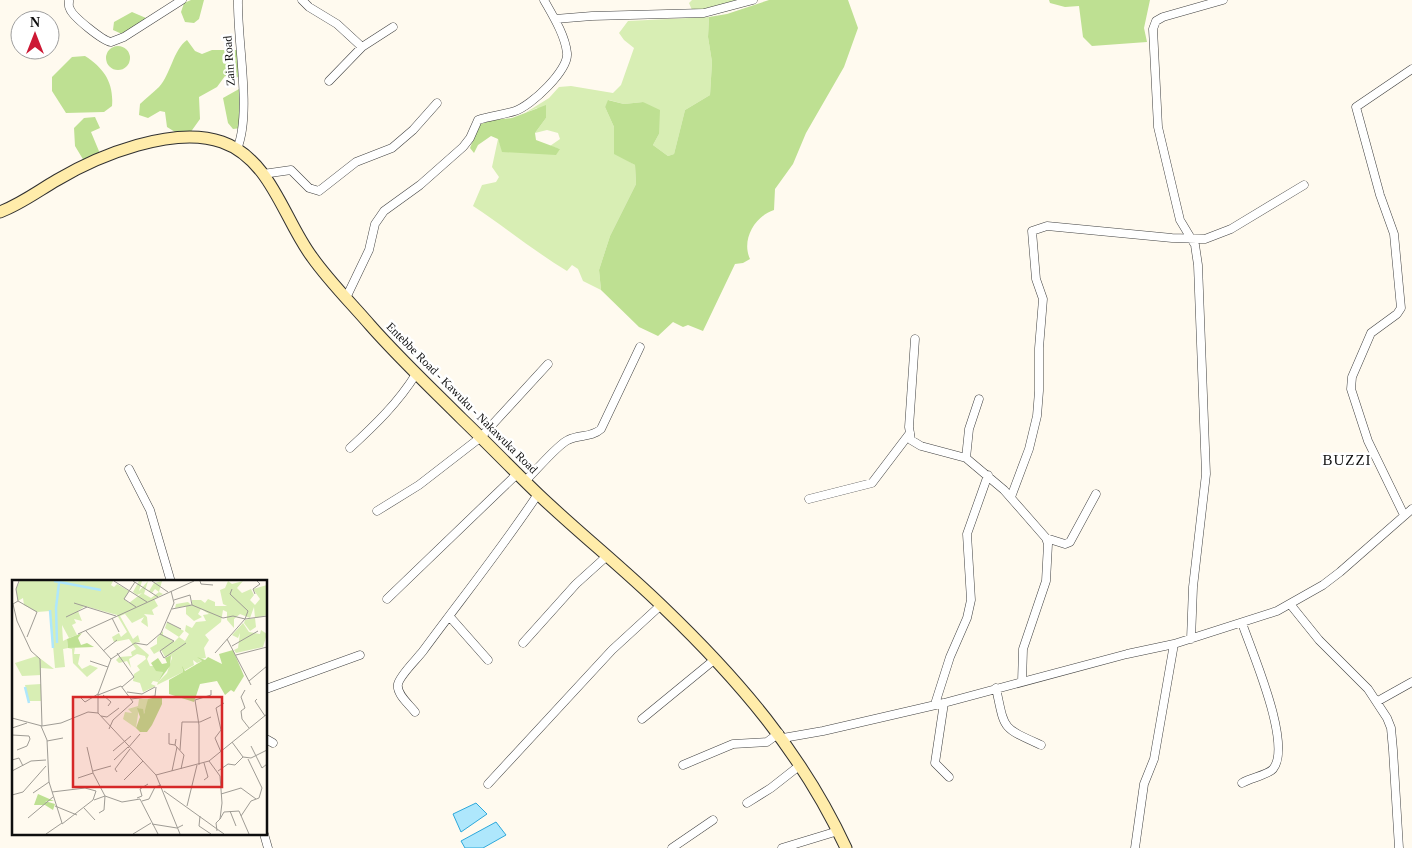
<svg xmlns="http://www.w3.org/2000/svg" width="1412" height="848" viewBox="0 0 1412 848" font-family="'Times New Roman',serif">
<style>
.green{fill:#d8eeb4}
.forest{fill:#bee092}
.water{fill:#aee7fc;stroke:#2da8db}
.lines{fill:none;stroke-linecap:round;stroke-linejoin:round}
.street-casing{stroke:#414141;stroke-width:9}
.secondary-casing{stroke:#303030;stroke-width:13}
.street{stroke:#fff;stroke-width:8}
.secondary{stroke:#ffecaa;stroke-width:11}
.labels{text-anchor:middle;stroke-width:5;stroke-linejoin:round;paint-order:stroke}
.street-label{font-size:12px;fill:#0e0e0e;stroke:#fff}
.quarter-label{font-size:15px;letter-spacing:1px;fill:#0e0e0e;stroke:#fff}
.inset-river{fill:none;stroke:#aee7fc;stroke-width:2.5}
.inset-road{fill:none;stroke:#9f9c95;stroke-width:1}
.view{fill:#d62828;fill-opacity:0.15;stroke:#d62828;stroke-width:2.5}
.inset-edge{fill:none;stroke:#0e0e0e;stroke-width:2.5}
</style>
<rect width="100%" height="100%" fill="#fffaef"/>
<path class="green" d="M692 0H738L713 8 692 10 689 3Z
M709 17 708 37 712 62 710 95 685 110 674 154 668 156 653 145 659 134 643 102 624 104 609 100 605 107 614 127 615 153 635 165 636 184 610 236 599 270 601 290 583 281 578 269 572 265 567 271C534 251 505 227 473 206L482 185 496 182 499 177 492 167 498 139 503 152 560 149 550 146 560 139 558 133 547 130 535 133 546 118 537 108 525 113 549 98 559 87 571 86 613 93 621 85 634 48 624 40 619 33 628 21Z"/>
<path class="forest" d="M191 0H204L199 19 194 23 185 22 181 12 184 3Z
M769 0H848L858 28 844 67 806 133 793 164 775 189 774 210C755 216 741 240 750 259L743 263 735 264 703 331 688 325 683 327 673 322 658 336 639 327 601 290 599 270 610 236 636 184 635 165 614 154V127L605 107 608 100 624 104 643 102 660 110 659 134 653 145 668 156 674 154 685 110 710 95 712 62 708 37 709 17 727 14Z
M1049 0H1150L1144 28 1147 42 1092 46 1083 37 1079 6 1065 7 1050 3Z
M132 12 146 18 145 22 122 34 113 30 114 22Z
M187 40 195 51 202 54 212 50H237L239 76 235 79 225 76 217 87 199 97 200 119 190 133 180 135 167 127 165 112 160 111 148 118 139 115 140 104C146 98 153 93 159 87 171 74 173 50 187 40Z
M106 58a12 12 0 1 1 24 0a12 12 0 1 1-24 0Z
M85 56C104 68 114 83 112 106L104 112 66 113 52 91V77L72 57Z
M239 89 242 95 241 128 233 129 228 123 223 98Z
M546 105V118L535 133 536 140 560 149 556 155 502 152 498 139 491 136 478 145 474 153 470 148 479 125 491 120 512 118Z
M95 117 100 128 91 132 101 156 84 161 75 146 74 128 84 118Z"/>
<path class="water" d="M476 803 487 814 461 832 453 814Z
M496 822 506 835 483 848H465L461 841Z"/>
<g class="lines">
<defs>
<path id="street" d="M302 0 309 7 337 24 362 47 329 81
M69 1C69 5 68 6 70 9 73 17 103 41 111 42L124 37 182 0
M555 19 592 16 704 13 753 0
M362 47 393 27
M237 149C252 113 237 42 238 0
M263 174 291 170 309 188 319 191 356 162 392 148 413 130 437 103
M346 298 369 250 375 224 384 211 420 185 463 147 470 138 478 120C490 116 503 115 515 111 531 106 569 70 567 53 565 35 553 16 544 0
M915 339 909 427 911 440 921 446 966 458
M979 399 969 429 966 458 1004 490 1046 538 1048 544 1046 581 1023 649 1022 682
M350 448C375 425 398 403 416 374
M129 469 150 510 171 582
M525 481C536 471 557 445 568 440 580 434 591 438 601 429L640 347
M1011 497 1029 449 1037 416 1039 391V348L1043 299 1036 279 1032 231 1047 226 1172 238 1205 239 1231 229 1304 185
M809 499 872 483 910 433
M377 511 419 485 481 437 548 364
M1404 515 1368 441 1351 389 1352 377 1371 333 1397 314 1401 308 1394 234 1380 195 1356 107 1412 69
M1046 538 1065 544 1070 542 1096 494
M387 599 518 473
M1290 604 1319 640 1368 689 1387 718 1391 728 1393 750 1399 848
M450 617 488 660
M1191 639 1193 587 1206 474 1198 265 1195 245 1180 220 1158 127 1153 29 1156 21 1163 17 1223 0
M523 643 576 584 607 556
M996 688C1005 730 1001 727 1041 745
M266 689 360 655
M1378 701 1412 682
M944 703 935 763 949 777
M935 704 950 657 967 618 971 600 967 534 988 475
M415 712C409 704 396 694 398 684 400 675 417 659 423 651 462 598 502 548 538 494
M642 719 714 660
M783 738 823 731 944 703 1127 654 1174 644 1277 611 1323 585 1340 572 1412 509
M266 739 273 743
M683 765 733 744 767 742 779 733
M1242 783C1250 778 1268 775 1273 769 1293 745 1251 650 1242 623
M488 784 612 650 661 605
M747 803 771 788 799 766
M264 834 268 848
M672 848 713 820
M782 848 838 831
M1135 848 1144 784 1154 759 1174 644"/>
<path id="secondary" d="M0 212C21 204 38 191 57 180 99 155 174 125 222 142 271 159 284 220 312 257 329 281 351 303 370 325 399 358 431 388 462 419 488 444 513 470 539 495 579 533 623 568 663 607 738 679 802 753 846 848"/>
</defs>
<use href="#street" class="street-casing"/>
<use href="#secondary" class="secondary-casing"/>
<use href="#street" class="street"/>
<use href="#secondary" class="secondary"/>
</g>
<g class="labels">
<g class="street-label">
<text transform="translate(229 61) rotate(-94)" y="4">Zain Road</text>
<text transform="translate(462 398) rotate(45)" y="4">Entebbe Road - Kawuku - Nakawuka Road</text>
</g>
<g class="quarter-label">
<text x="1347" y="465">BUZZI</text>
</g>
</g>
<g transform="translate(12 580)">
<rect width="255" height="255" fill="#fffaef"/>
<path d="M8 1H101L99 5 102 7 105 4 117 11 112 19 117 23 130 13 125 15 121 12 127 1H130L127 11 136 1 132 14 139 18 147 12 143 9 140 13 137 11 142 3 150 1 147 12 151 14 142 19 146 26 140 30 142 35 132 34 135 37 136 47 129 42 132 37 120 43 113 34 108 36 121 59 126 55 128 62 123 63 137 75 135 79 138 86H144L151 92 146 102 155 93 160 78 159 75 153 77 149 70 142 74 138 68 145 64V58L151 51V55L162 62 167 57 153 48 155 42 172 51 167 57 173 61 177 54 173 51 174 45 180 48 184 42 194 41 191 35 197 34 189 29 186 34 190 37 182 41 174 34V26L163 28 164 24 176 22 180 26V20H189L193 23 196 19 203 22V26H215L211 24 208 10 213 8 216 1 220 4 231 1 225 8 230 13 239 9 242 15 238 20 243 25 248 19 241 9 255 5V35L243 38 244 47 238 51 232 43 233 40 243 38 242 27 238 38 228 34 222 39V48L215 40V32L211 30 209 42 193 55 197 60 192 68 194 78 187 79 190 81 185 83 181 80 182 85 173 90 170 88 171 92 145 105 146 102 141 101 139 104 144 106 131 112 128 103 121 101 122 94 128 90 125 86 134 79 133 76 125 74 117 79 119 88 115 81 107 83 104 80 107 77 120 76 119 72 124 69 117 59 102 62 100 57 107 53 109 57 115 52 105 35 73 26 66 31 70 41 62 39 64 43 60 45 65 55 57 58 50 45 51 61 55 59 56 68 63 67 62 74H68L66 84 70 89 78 85 86 88 75 97 61 83 60 69 56 68 51 69 53 87 43 88 38 31 25 32 12 25 11 18 6 21 4 9ZM231 43 237 52 248 54 249 50 255 54 251 67 224 73 222 70 226 68 228 53 226 58 220 55ZM25 76 42 89 29 88V95L10 96 3 83ZM29 104V121H17L13 105ZM127 119H136V127L131 134 127 128 124 148 111 139 113 132 120 133 116 129 126 126Z" fill="#d8eeb4"/>
<path d="M70 53 66 58 69 65 75 63 82 67 56 68 55 59ZM221 70 232 96 222 112 219 110 213 115 205 101 188 104 182 122 157 114V100L171 92 170 86 173 91 190 81 185 77 193 80 196 77 210 84 207 74ZM159 75 158 86 146 102 151 92 144 91 139 83 146 78 150 84 155 83 153 78ZM150 116V124L140 145 135 152H128L124 148 128 137 125 128 131 129 132 134 136 119ZM26 214 42 221H33L43 224 41 230 33 225H22Z" fill="#bee092"/>
<path class="inset-river" d="M42 1 89 10M44 28 45 63M44 28 47 3M38 30 41 68M13 107 17 123"/>
<path class="inset-road" d="M102 1 135 22M121 1 146 17M140 1 156 12M188 1 189 4 201 5M123 2 112 19 124 27M243 14 241 9 248 4 245 1M162 20 178 15 180 25M6 21 1 24 5 41 19 71 28 79 30 146M6 21 25 32 15 57M6 21 4 9 7 1M62 23 104 36M160 29 180 25 211 38 221 36 233 39 236 31 218 14 220 9M54 37 75 27M100 38 107 52M155 42 169 49M74 51 99 79M66 54 182 1M148 54 162 61 148 71 152 78 174 63M215 59 239 105M220 66 246 51M91 71 105 60M105 73 122 97 110 107M203 73 233 39 255 36M224 75 255 67M78 81 96 87M237 101 255 86M233 110 229 117 233 128 229 131 230 139 237 148M115 112 130 114 143 107M86 115 109 106 121 122 101 140 97 149M91 115 99 122 96 126M68 117 73 122 86 114M119 119 143 116 144 107M245 119 243 121 253 136M86 133V114L99 79 123 63 135 65 149 53 162 23 159 11M89 136 95 137 107 128M0 138 30 146 49 143 76 132 86 133 144 195 168 254M29 146 35 160 37 202 50 243 34 254M0 148 15 143M157 153V164L163 165M0 155 17 156 18 159 15 166 5 170M164 159 163 165 172 175 169 189M35 161 51 158M220 162 231 177M239 166 250 188 255 184M75 167 81 193 93 216 92 230 87 233M116 168 128 154M168 170 170 142H188L199 137M101 171 119 156M209 172 203 158 209 150 204 128 212 123M0 180 7 178 11 186M102 180 116 167M197 181 208 196 210 223 208 239 204 243 205 251M187 185V145L183 120 199 115V110M0 191 19 181 34 180M81 191 99 186M160 191 165 167M206 191 216 184 223 185 231 177 239 178 255 170M105 192 103 189 118 169M144 195 197 181 255 134M66 198 81 193M112 200 131 181M192 200 196 197 192 183M152 211 212 254M40 212 73 208 84 211 81 220 50 244M21 213 37 202M209 214 229 208 244 219M0 215 11 212 34 186M125 218 130 216 128 209 136 204M82 220 93 216 110 222 128 219 146 254M130 221 137 219 143 207 149 205M43 226 65 235M175 226 185 185M72 228 83 240M218 231 224 246M188 236 187 246 199 254M229 236 239 221 247 218 250 208 236 179M16 238 41 217M208 239 212 232 227 231 237 254M140 244 165 248 171 245M121 254 139 243"/>
<path class="view" d="M61 117H210V207H61Z"/>
<rect width="255" height="255" class="inset-edge"/>
</g>
<g transform="translate(35 35)"><circle r="24" fill="#ffffff" stroke="#9f9f9f"/>
<path d="M0-4L9 19L0 12L-9 19Z" fill="#cd1834"/>
<text y="-8" font-size="14" font-weight="bold" text-anchor="middle" fill="#0e0e0e">N</text>
</g>
</svg>
